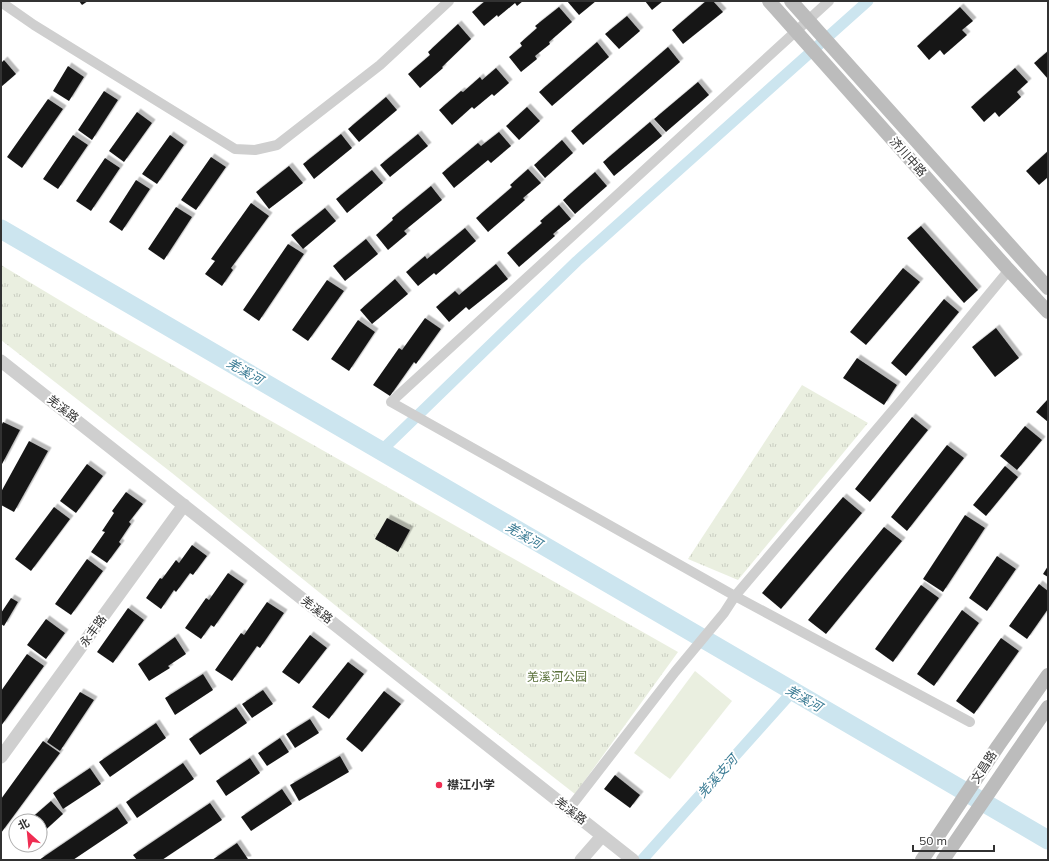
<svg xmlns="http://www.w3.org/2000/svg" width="1049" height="861" viewBox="0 0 1049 861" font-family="Mulish,'Noto Sans SC',sans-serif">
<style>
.park{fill:url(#park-tufts)}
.garden{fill:#eaefe0}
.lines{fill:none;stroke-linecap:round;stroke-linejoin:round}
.canal{stroke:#cce5ef;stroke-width:11}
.river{stroke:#cce5ef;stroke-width:19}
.building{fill:#191919;filter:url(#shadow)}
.minor{stroke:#cfcfcf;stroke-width:10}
.tertiary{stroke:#cfcfcf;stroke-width:13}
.secondary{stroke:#bcbcbc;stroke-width:14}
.poi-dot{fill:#ef2d52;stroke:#fff;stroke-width:1.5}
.labels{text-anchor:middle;stroke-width:4;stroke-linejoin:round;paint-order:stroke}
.street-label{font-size:12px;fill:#323232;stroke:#fff}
.park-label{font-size:12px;fill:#5b713c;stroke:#fff}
.poi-label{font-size:12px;font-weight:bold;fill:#323232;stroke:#fff;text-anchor:start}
.water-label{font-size:13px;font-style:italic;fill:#387a93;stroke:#fff}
</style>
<defs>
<pattern id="park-tufts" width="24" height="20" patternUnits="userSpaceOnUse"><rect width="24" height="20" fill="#eaefe0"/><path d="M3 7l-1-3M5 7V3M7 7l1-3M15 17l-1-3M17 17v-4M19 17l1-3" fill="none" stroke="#c9cdc1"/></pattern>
<filter id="shadow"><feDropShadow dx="3.5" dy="-3.5" stdDeviation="0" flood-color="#0004"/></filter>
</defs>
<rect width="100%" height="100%" fill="#fff"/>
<path class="park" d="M1 265 86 316 678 652 575 794 388 648 172 473 1 340Z
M802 385 868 423 738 580 688 559Z"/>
<path class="garden" d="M695 671 732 701 670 779 634 753Z"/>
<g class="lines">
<path class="canal" d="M382 450 577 261 868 1
M642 860 793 691"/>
<path class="river" d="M1 229 1048 840"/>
</g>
<path class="building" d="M79 1H88L82 5Z
M485 1H523L517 6 515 3 498 17 497 15 484 26 472 12Z
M567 1H596L579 15Z
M645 1H663L652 10Z
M706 1H713L723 12 683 44 672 30Z
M559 7 572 22 549 42 550 44 535 56 537 59 521 72 509 57 522 46 520 43 537 28 535 26Z
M960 7 973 21 962 30 967 35 944 55 940 50 929 60 917 46Z
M627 16 640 31 619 49 605 34Z
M458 24 471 39 442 67 443 68 420 88 408 74 430 55 428 52Z
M597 42 609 57 552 106 539 92Z
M668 47 680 62 583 145 571 131Z
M1048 51V79L1034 63Z
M4 60 16 74 1 87V63Z
M68 66 84 77 69 101 53 91Z
M496 68 509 83 494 96 492 94 474 109 472 107 452 125 439 110 461 91 463 92 480 77 482 80Z
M1015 68 1028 82 1017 92 1021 97 999 117 995 112 984 122 971 107Z
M698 82 709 95 666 132 654 119Z
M104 91 118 100 92 140 78 130Z
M386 97 397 110 359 142 348 129Z
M48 99 63 109 22 168 7 157Z
M527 107 540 121 519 140 506 126Z
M137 112 152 123 124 162 109 151Z
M650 122 662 136 614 176 603 162Z
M499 132 511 146 491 163 488 160 454 188 442 173 478 143 481 146Z
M341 134 352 148 314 179 303 164Z
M418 134 428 146 390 177 380 165Z
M73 135 88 145 58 189 43 179Z
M170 135 184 145 157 184 142 174Z
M562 140 573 153 545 178 534 165Z
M1048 151V177L1039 185 1026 171Z
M211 157 226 167 196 210 181 200Z
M105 158 120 168 91 211 76 201Z
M289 166 303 183 269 209 256 192Z
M528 169 541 183 523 198 525 200 488 232 476 218 512 187 510 185Z
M372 170 383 183 347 213 336 199Z
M595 172 607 186 575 214 563 200Z
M136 180 150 189 122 231 109 222Z
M431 186 442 200 404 231 407 234 388 250 376 235 393 220 392 218Z
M251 203 269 216 231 268 233 270 222 286 205 274 215 261 211 259Z
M559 205 571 219 553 234 555 236 519 267 507 253 542 223 540 221Z
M176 207 192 217 164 260 148 249Z
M325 208 336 221 303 249 291 235Z
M921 226 978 290 964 303 907 238Z
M465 228 476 241 436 275 434 273 418 286 406 272 425 256 427 259Z
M366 239 378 254 345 281 333 266Z
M288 244 304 254 259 321 243 310Z
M496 264 508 279 469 310 466 307 449 322 436 307 455 291 459 295Z
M903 268 920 282 866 345 850 332Z
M395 279 408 294 372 324 360 310Z
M327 280 344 291 308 341 292 330Z
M944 299 959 312 906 376 891 363Z
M425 318 441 329 416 364 414 362 390 396 373 385 399 348 402 350Z
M358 320 375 332 349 371 331 359Z
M996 328 1019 358 995 377 972 347Z
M857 358 897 385 884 405 843 378Z
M1048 399V422L1036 412Z
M912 417 928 430 870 502 855 489Z
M3 422 20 430 1 466V426Z
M1025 426 1042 440 1017 470 1000 456Z
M29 441 48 451 14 512 1 505V492Z
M947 445 964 458 907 531 891 517Z
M87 464 103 476 76 513 60 501Z
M1005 466 1018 477 986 516 973 505Z
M126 492 143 504 129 522 131 524 119 542 121 544 107 563 91 552 105 532 102 531 114 513 112 511Z
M843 497 862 513 781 609 762 593Z
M54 507 70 519 31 571 15 559Z
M965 515 985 528 943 592 923 579Z
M387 518 410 530 398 552 375 539Z
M884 527 902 541 826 634 808 620Z
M192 545 207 556 193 575 190 573 176 592 174 590 161 609 146 598 160 578 162 579 176 560 179 563Z
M997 556 1016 569 987 611 969 598Z
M87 559 103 571 71 615 55 604Z
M1048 566V577L1043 574Z
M228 573 244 584 214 627 211 625 201 639 185 628 206 598 209 600Z
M1039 584 1048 591V609L1027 639 1009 626Z
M921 585 939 598 893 662 875 649Z
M11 598 18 602 4 626 1 624V613Z
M267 602 284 613 260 648 257 646 232 681 215 670 241 633 244 635Z
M128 608 144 620 113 663 97 652Z
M962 610 979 623 934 686 917 674Z
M46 619 65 633 46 659 27 645Z
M310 635 327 648 299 684 282 672Z
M175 637 186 654 168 666 170 668 149 681 138 664Z
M1001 638 1019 651 974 714 956 701Z
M27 654 44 666 1 726V691Z
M348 662 364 674 329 719 312 707Z
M203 674 213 690 175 715 165 698Z
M263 690 273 704 252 718 242 704Z
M384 691 401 704 362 752 346 739Z
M80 692 94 700 60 751 47 742Z
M236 707 247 723 200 755 189 739Z
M310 719 319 733 295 748 286 734Z
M156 723 166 738 110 777 99 762Z
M280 738 289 752 267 766 258 753Z
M43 741 60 753 1 833V799Z
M340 756 349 772 299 801 290 785Z
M250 758 260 773 226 796 216 781Z
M183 763 194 779 137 818 126 802Z
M90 768 101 784 63 809 53 793Z
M615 775 640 795 630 808 604 789Z
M282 789 292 804 251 831 241 817Z
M51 801 63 814 40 835V821H28Z
M210 803 222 820 162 860H137L133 855Z
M117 807 128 823 73 860H39Z
M237 843 248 859 247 860H212Z"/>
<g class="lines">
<path class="minor" d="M829 1 391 402 735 596 970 722
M1 2 34 25 235 149 255 150 277 145 380 65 449 1
M569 809 675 672 724 613 735 596 899 403 1009 270"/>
<path class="tertiary" d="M1 361 633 860
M1 757 184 505
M581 860 602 836"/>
<path class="secondary" d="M769 1 1006 267 1048 312
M791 1 1048 288
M922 860 998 746 1048 675
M943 860 1014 756 1048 707"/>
</g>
<circle class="poi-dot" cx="439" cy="785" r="4"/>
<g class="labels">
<g class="street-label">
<text transform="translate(908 157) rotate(48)" y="4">济川中路</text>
<text transform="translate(63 409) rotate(38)" y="4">羌溪路</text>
<text transform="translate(317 610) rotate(38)" y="4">羌溪路</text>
<text transform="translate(93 631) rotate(-54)" y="4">永丰路</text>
<text transform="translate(984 767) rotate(-57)" y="4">文昌路</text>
<text transform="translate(571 811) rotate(38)" y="4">羌溪路</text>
</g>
<g class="park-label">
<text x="557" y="681">羌溪河公园</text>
</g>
<g class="poi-label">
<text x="447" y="789">襟江小学</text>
</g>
<g class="water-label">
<text transform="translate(245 371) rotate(30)" y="5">羌溪河</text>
<text transform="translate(524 535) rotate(30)" y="5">羌溪河</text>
<text transform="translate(804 698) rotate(30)" y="5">羌溪河</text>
<text transform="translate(717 776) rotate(-48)" y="5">羌溪支河</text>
</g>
</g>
<rect width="1049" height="861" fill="none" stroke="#323232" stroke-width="4"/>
<g transform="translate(28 833) rotate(333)"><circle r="19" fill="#ffffff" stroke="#adadad"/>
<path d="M0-3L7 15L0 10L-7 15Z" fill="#ef2d52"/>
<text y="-6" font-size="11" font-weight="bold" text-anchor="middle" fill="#323232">北</text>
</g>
<path d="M913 845v6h81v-6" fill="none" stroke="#323232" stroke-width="2"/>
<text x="919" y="845" font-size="12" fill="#323232" stroke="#ffffff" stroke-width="3" paint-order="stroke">50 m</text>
</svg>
